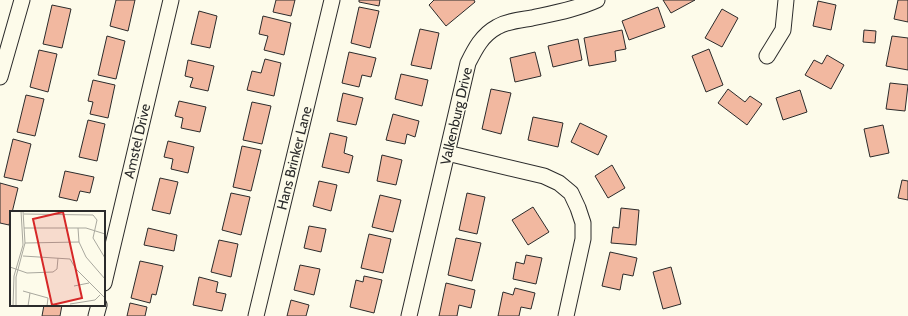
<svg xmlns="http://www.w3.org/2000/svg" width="908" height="316" viewBox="0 0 908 316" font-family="Cabin,sans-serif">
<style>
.building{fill:#f2b8a0;stroke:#2b2b2b}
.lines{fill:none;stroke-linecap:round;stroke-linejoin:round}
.minor-casing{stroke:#2b2b2b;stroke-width:17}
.minor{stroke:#fdfbea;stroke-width:15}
.labels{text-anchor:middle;stroke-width:3;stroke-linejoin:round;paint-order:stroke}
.street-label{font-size:14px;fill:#2b2b2b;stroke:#fdfbea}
.inset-road{fill:none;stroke:#a9a89e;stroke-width:1}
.view{fill:#d62828;fill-opacity:0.15;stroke:#d62828;stroke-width:2}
.inset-edge{fill:none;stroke:#2b2b2b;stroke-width:2}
</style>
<rect width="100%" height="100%" fill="#fdfbea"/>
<path class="building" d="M116 0H135L128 31 110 26Z
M276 0H295L291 16 273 12Z
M359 0H380L379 6 359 2Z
M434 0H474L475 2 446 26 429 5Z
M663 0H695L671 13Z
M898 0H908V22L894 19Z
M818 1 836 5 831 30 813 26Z
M52 5 71 9 62 48 43 44Z
M359 7 379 11 370 48 351 43Z
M658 7 665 27 629 40 622 21Z
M722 9 738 18 722 47 705 38Z
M199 11 217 16 210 48 191 44Z
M263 16 291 23 284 55 264 50 268 36 259 34Z
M420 29 439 33 431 69 411 65Z
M622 30 626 49 615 51 616 61 589 66 584 38Z
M864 30 876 31 875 43 863 42Z
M107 36 125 41 116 79 98 75Z
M892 36 908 38V70L886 66Z
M578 39 582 60 553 67 548 46Z
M709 49 723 85 706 92 692 56Z
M39 50 57 54 48 92 30 87Z
M349 52 376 58 371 77 362 75 359 87 342 83Z
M535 52 541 76 515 82 510 58Z
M827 55 844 65 831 89 805 75 814 60 822 64Z
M265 59 281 63 274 96 247 90 252 71 261 73Z
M188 60 214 66 208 91 190 87 193 78 185 76Z
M401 74 428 80 422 106 395 99Z
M93 80 115 85 108 118 90 114 93 102 88 101Z
M890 83 908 85 905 111 886 109Z
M491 89 511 93 501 134 482 129Z
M728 89 745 102 750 96 762 104 747 125 718 103Z
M800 90 807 112 783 120 776 98Z
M343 93 363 98 356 125 337 121Z
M26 95 44 99 35 136 17 132Z
M179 101 206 107 200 132 181 128 183 118 175 116Z
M252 102 271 106 262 144 243 140Z
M393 114 419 121 415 137 407 134 405 144 386 140Z
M533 117 563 123 558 147 528 140Z
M88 120 105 124 97 161 79 157Z
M580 123 607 136 598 155 571 142Z
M883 125 889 153 870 157 864 129Z
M330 133 347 137 344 153 353 156 349 173 322 167Z
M13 139 31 144 22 181 4 177Z
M168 141 194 147 188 173 171 169 173 159 164 157Z
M242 146 261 150 251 191 233 187Z
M382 155 402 160 396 185 377 181Z
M612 165 625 188 608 198 595 176Z
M65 171 94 177 90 193 80 191 77 201 59 197Z
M160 178 178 182 170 214 152 210Z
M902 180 908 181V200L898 198Z
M319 181 337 185 331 211 313 206Z
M0 183 18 188 9 225 0 223Z
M231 193 250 197 241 235 222 230Z
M467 193 485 197 477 234 459 230Z
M380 195 401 200 393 232 372 227Z
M533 207 549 232 528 245 512 220Z
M621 208 639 210 636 245 611 243 613 227 619 228Z
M309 226 326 229 321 252 304 248Z
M148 228 177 235 174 251 144 245Z
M369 234 391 239 383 273 361 268Z
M456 238 481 243 472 281 448 275Z
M219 240 238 244 231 277 211 272Z
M610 252 637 258 633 276 623 274 620 290 602 286Z
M526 255 542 258 536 284 513 279 516 262 524 264Z
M140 261 163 266 156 295 152 294 150 303 131 298Z
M300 265 320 269 314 295 294 290Z
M671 267 681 304 663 309 653 272Z
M364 276 382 280 374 313 350 307 356 280 363 282Z
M199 277 218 282 216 292 226 294 222 311 193 305Z
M446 283 475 290 471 308 459 305 457 316H439Z
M515 288 535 293 531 309 521 307 519 316H498L503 292 513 295Z
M291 300 309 305 306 316H287Z
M130 303 147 307 145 316H127Z
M44 305H62L60 316H42Z"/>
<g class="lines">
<defs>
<path id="minor" d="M767 56 783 30 786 0
M0 77 22 0
M447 153 544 176 559 183 571 193 578 208 583 223V239L566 316
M104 283 171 0
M96 316 99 305
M256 316 332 0
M409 316 468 63C475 49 482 35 497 27 507 21 520 20 532 18 555 13 577 9 597 0"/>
</defs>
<use href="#minor" class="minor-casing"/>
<use href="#minor" class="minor"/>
</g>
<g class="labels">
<g class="street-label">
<text transform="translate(456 116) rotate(-77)" y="5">Valkenburg Drive</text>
<text transform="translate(137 141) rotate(-77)" y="5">Amstel Drive</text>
<text transform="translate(294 158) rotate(-76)" y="5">Hans Brinker Lane</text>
</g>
</g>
<g transform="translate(10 211)">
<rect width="95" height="95" fill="#fdfbea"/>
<path class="inset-road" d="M14 3 83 4 87 9 83 27 95 47M14 17H76L95 23M68 17 69 31 76 46 95 68M15 32 69 31M13 45 60 48 66 58 95 87M0 56 17 62 43 61 47 58 48 47M64 75 79 72M13 80 38 87 37 95M60 93 85 89 90 84M3 95 4 65 13 34 11 0M6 95V66L15 32 13 0M18 95 20 82"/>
<path class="view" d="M53 1 72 87 42 94 23 8Z"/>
<rect width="95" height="95" class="inset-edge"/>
</g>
</svg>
